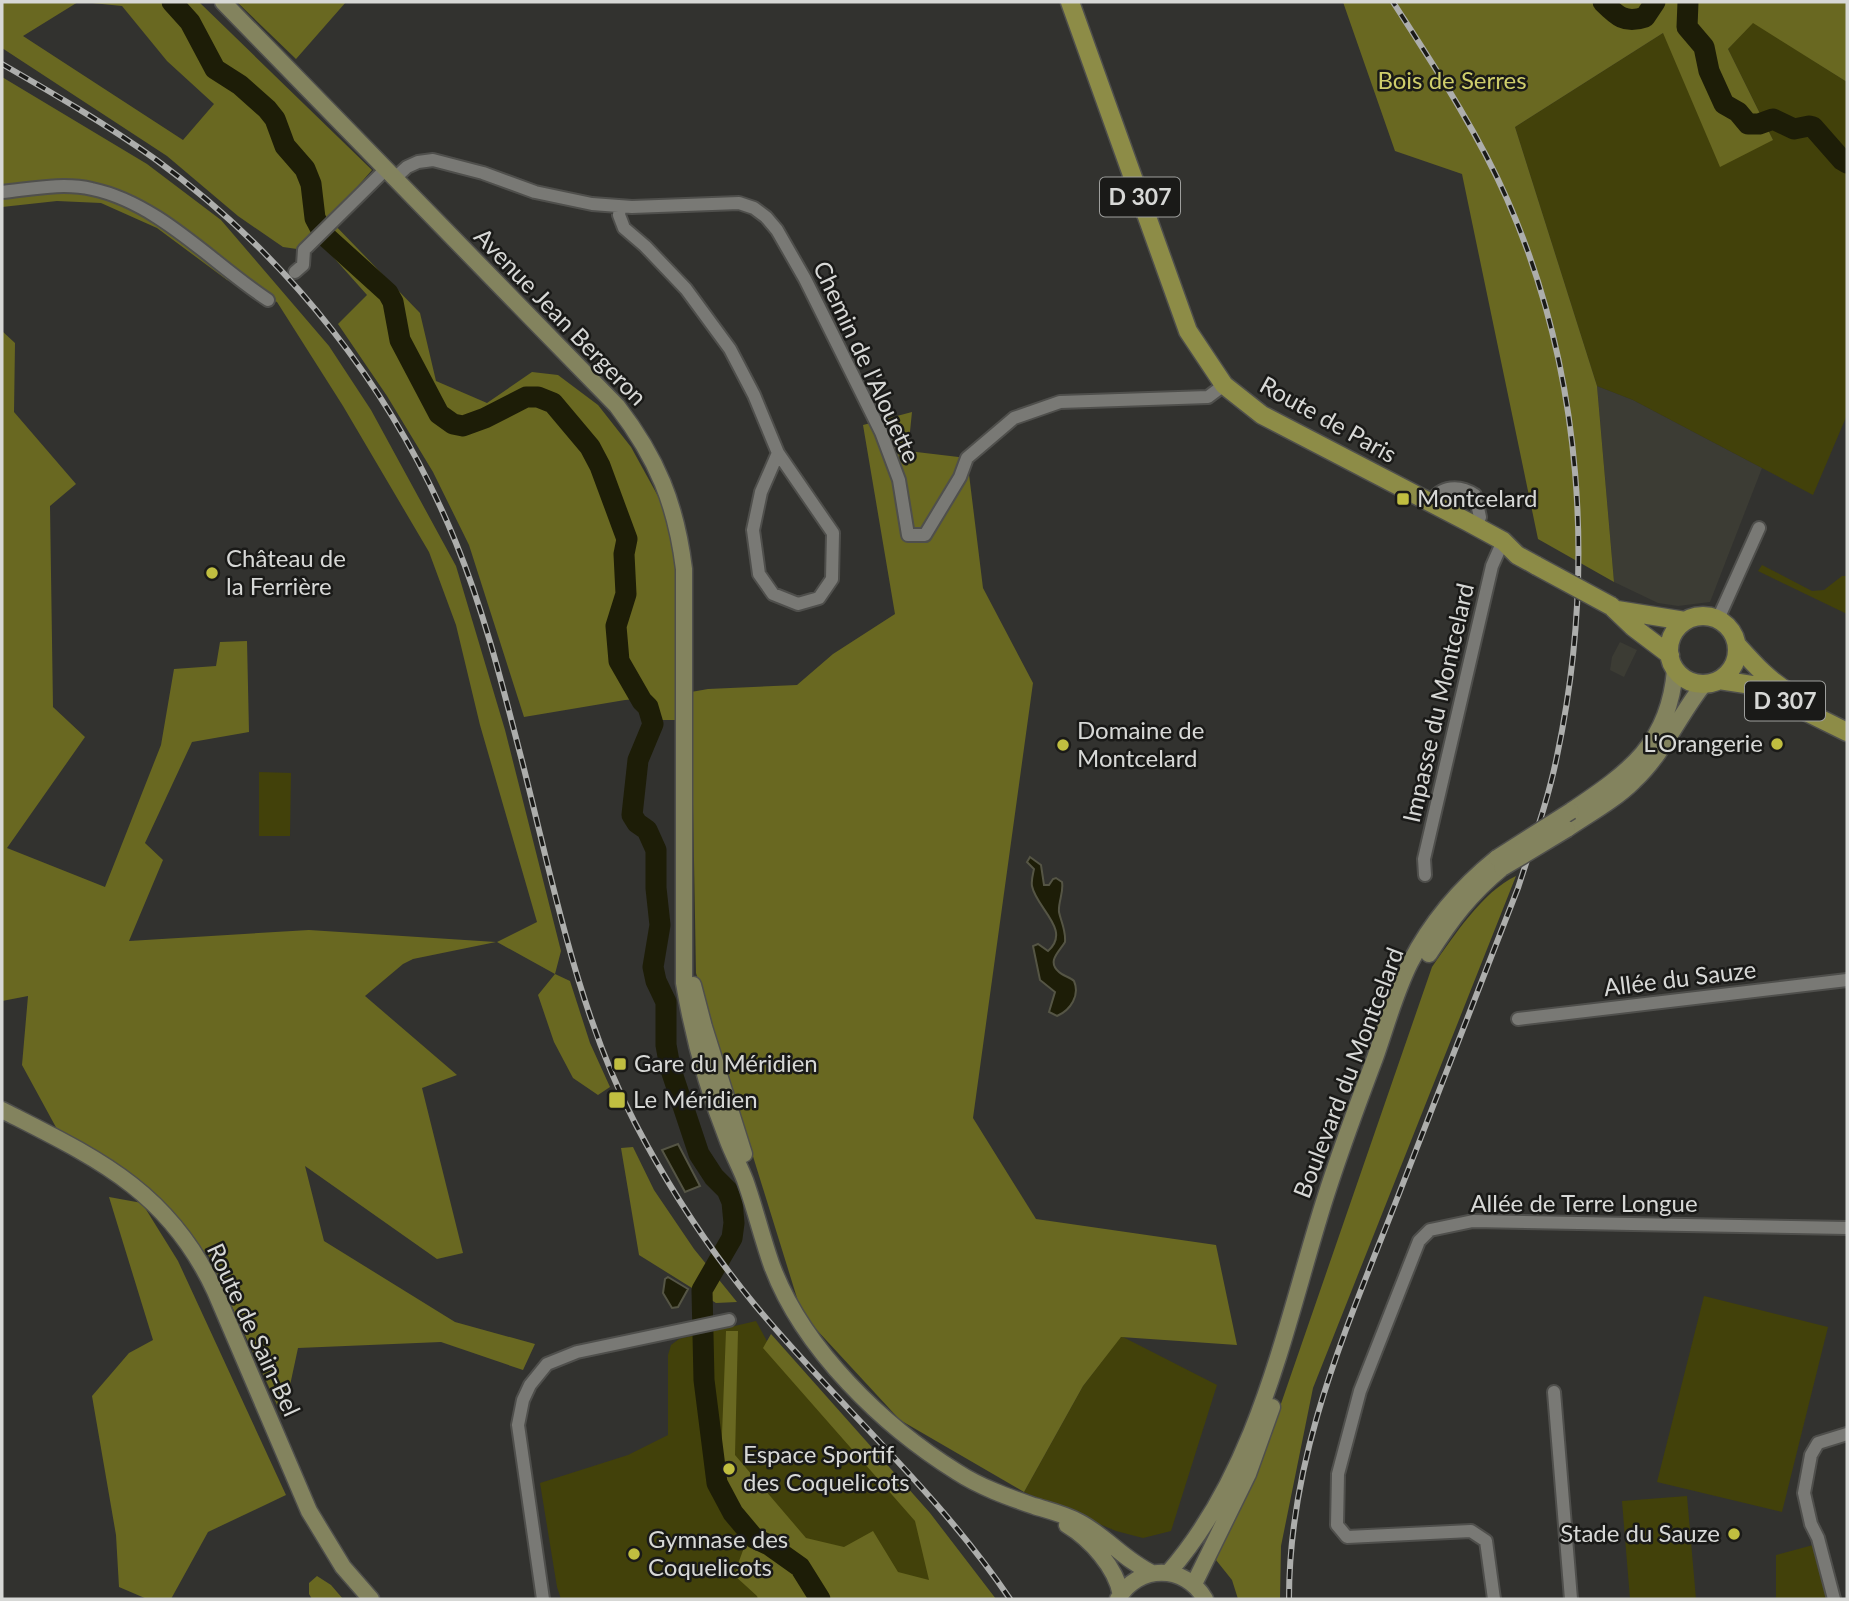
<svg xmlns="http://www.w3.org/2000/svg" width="1849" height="1601" viewBox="0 0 1849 1601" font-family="Lato,sans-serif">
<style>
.built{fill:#3c3c34}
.green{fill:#42410a}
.forest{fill:#696821}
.water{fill:#1d1d07;stroke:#555545;stroke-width:2}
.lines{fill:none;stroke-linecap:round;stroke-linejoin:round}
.river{stroke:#1d1d07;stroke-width:21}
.street-casing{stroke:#4f4f4c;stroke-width:16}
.secondary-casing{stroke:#4f4f4c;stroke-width:19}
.primary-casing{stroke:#4f4f4c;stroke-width:21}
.street{stroke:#797975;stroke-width:12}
.secondary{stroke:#83835e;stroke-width:16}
.primary{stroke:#8d8c47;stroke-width:18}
.rail-casing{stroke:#adaeac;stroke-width:6}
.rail{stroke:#1a1a18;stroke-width:3.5;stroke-dasharray:10;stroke-linecap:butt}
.secondary-bridge-casing{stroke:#4f4f4c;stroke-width:19;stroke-linecap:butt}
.primary-bridge-casing{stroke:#4f4f4c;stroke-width:21;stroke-linecap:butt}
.secondary-bridge{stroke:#83835e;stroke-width:16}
.primary-bridge{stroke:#8d8c47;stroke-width:18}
.poi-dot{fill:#c0be40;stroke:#1a1a18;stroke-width:2.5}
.labels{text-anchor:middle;stroke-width:5;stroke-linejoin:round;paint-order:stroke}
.shield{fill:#1a1a18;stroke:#9e9f9d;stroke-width:2}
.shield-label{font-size:23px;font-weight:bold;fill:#d7d8d6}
.park-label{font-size:24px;fill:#cfce6b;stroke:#1a1a18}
.street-label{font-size:24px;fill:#d7d8d6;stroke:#1a1a18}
.poi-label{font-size:24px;fill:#d7d8d6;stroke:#1a1a18;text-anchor:start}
</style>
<rect width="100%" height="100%" fill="#32322f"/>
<path class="built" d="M1597 386 1633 400 1762 468 1710 602 1678 606 1658 603 1614 582Z
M1620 642 1637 650 1624 677 1610 670 1612 657Z"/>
<path class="green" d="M1753 22 1847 82V415L1813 495 1633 400 1597 386 1515 127 1663 33 1773 140 1728 49Z
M1762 565 1812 591 1824 590 1842 576H1847V614L1758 571Z
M259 772 291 773 290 836H259Z
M1704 1296 1828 1327 1782 1512 1657 1482Z
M756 1321 769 1345 991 1599H561L557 1587 540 1483 628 1455 668 1435V1355L671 1345 679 1339Z
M1121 1336 1217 1385 1171 1531 1143 1538 1116 1531 1024 1492 1083 1386Z
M1687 1496 1696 1599H1630L1622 1501Z
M1813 1545 1828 1599H1776V1555Z"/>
<path class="forest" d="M2 2H78L23 36 183 140 214 104 167 61 122 6 82 2H199L372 170 329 219 420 313 436 381 487 403 532 372 558 375 598 405 631 447 659 498 684 569 685 720H659L649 698 625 700 524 717 469 545 433 472 387 396 338 324 367 295 318 240 304 250 283 247 238 216 167 156 2 48Z
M237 2H346L296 59Z
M1343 2H1847V82L1753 23 1728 49 1773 140 1720 167 1663 33 1515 127 1597 386 1614 582 1538 539 1462 174 1395 151Z
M2 77 147 164 221 220 329 346 371 410 456 566 505 730 561 951 555 974 570 981 590 1043 610 1087 598 1095 573 1078 554 1042 538 995 555 974 497 942 537 922 480 725 456 625 429 552 343 406 277 302 227 280 157 228 101 203 57 201 2 207Z
M2 331 15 343 14 412 76 484 50 506 53 707 85 737 7 848 105 887 161 745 174 669 216 666 220 642 247 641 249 732 192 742 145 843 163 860 129 941 309 930 496 942 413 959 403 964 365 996 457 1075 422 1088 463 1253 437 1259 305 1166 324 1241 455 1322 535 1344 523 1370 441 1342 298 1348 283 1418 209 1256 136 1187 64 1142 22 1065 28 996 2 1001Z
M912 412 908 451 967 458 983 588 1033 683 973 1118 1036 1219 1216 1245 1237 1345 1121 1337 1083 1386 1024 1492 900 1420 802 1314 696 973 691 692 708 689 797 685 833 654 895 614 863 425Z
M1516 876 1313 1388 1281 1546 1280 1599H1238L1232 1580 1216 1560 1265 1450 1432 967C1454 936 1482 892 1516 876Z
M633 1147 654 1190 694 1249 737 1302 716 1303 639 1255 621 1148Z
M109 1197 142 1203 178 1261 286 1495 208 1532 171 1599H147L119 1587 116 1535 92 1396 129 1353 153 1340Z
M726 1331H738L735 1455 806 1538 844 1547 873 1531 898 1572 929 1580 915 1521 763 1348 771 1334 930 1513 996 1599H758L757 1596 734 1575 746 1542 736 1529 709 1481 721 1460Z
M317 1576 331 1585 343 1599H312L309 1594V1583Z"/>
<path class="water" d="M1030 857 1041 865 1044 885H1049L1053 879 1056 878 1062 882C1064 892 1058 902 1059 912 1061 922 1066 930 1065 942 1060 951 1046 961 1059 972 1063 976 1070 977 1074 981 1080 995 1071 1010 1057 1016L1049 1012 1055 992 1040 980 1033 946 1038 944 1048 951C1072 930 1036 908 1032 886 1031 880 1033 874 1034 869L1027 862Z
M678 1144 700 1186 685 1192 662 1150Z
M668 1277 688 1289 678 1307 672 1308 663 1293 665 1279Z"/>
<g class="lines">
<path class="river" d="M172 2 190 22 215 69 240 85 267 109 275 119 285 146 305 169 311 184 315 218 324 235 388 293 393 302 400 340 439 414 453 424 463 426 485 418 526 397H538L553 403 590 447 600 466 627 539 624 554 626 594 616 626 619 661 642 701 648 707 653 724 638 760 632 815 637 823 647 830 656 850V888L660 925 653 967 656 981 666 1002V1045L670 1067 699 1154 714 1177 727 1190 732 1202 734 1223 732 1238 702 1290 704 1380 717 1483 733 1513 754 1538 769 1545 800 1567 820 1599
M1603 2C1617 16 1625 24 1645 17L1655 2
M1688 2 1687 27 1704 47 1709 71 1724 104 1738 112 1748 124H1759L1773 119 1794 129 1809 126 1813 127 1842 160 1847 163"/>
<defs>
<path id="street" d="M395 178 407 167 418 162 433 160 483 173 535 192 592 204 632 207 739 203 754 208 766 217 777 230 805 279 881 432 899 480 908 535H925L960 477 967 458 1014 418 1060 402 1208 397 1224 385
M2 192C31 189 63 182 92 189 159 203 213 264 268 300
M620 207 619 215 624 228 645 246 686 289 730 349 754 395 778 453 833 533 832 579 819 598 798 604 773 594 759 574 753 530 761 492 778 453
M295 272 303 265 304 250 386 169
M1431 503C1440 485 1460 485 1475 495L1480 517 1476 526
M1718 619 1759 528
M1425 875 1424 859 1492 566 1503 541
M1518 1019 1847 980
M1554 1392 1571 1599
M543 1599 518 1425 523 1400 530 1385 547 1364 577 1352 729 1320
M1494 1599 1486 1541 1471 1531 1347 1537 1337 1525 1338 1474 1360 1391 1419 1241 1430 1230 1473 1221 1847 1228
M1834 1599 1818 1538 1811 1524 1804 1493 1811 1455 1818 1443 1847 1434"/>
<path id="secondary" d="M223 2 617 406C657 458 676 504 684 569V983C693 1036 708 1091 728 1141 733 1154 740 1167 745 1180 755 1208 762 1238 772 1266 803 1349 883 1426 957 1472 980 1487 1008 1497 1034 1506 1050 1511 1064 1514 1079 1522 1106 1536 1124 1560 1152 1573
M1571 811C1629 772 1669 744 1675 670
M1567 829C1589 814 1615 800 1634 781 1664 753 1679 715 1704 684
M1429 954C1451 920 1470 894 1502 868
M693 985 704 1027 744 1154
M2 1110C96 1158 168 1190 215 1291L309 1511 343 1567 371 1599
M1067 1525C1090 1539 1116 1567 1121 1595
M1169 1572C1255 1473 1282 1340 1319 1218 1335 1164 1355 1111 1375 1058 1386 1027 1395 993 1410 963 1431 922 1461 887 1497 858
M1194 1584 1248 1474 1272 1407
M1118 1599C1138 1564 1185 1564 1205 1599"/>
<path id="primary" d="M1070 2 1188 331 1224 385 1262 415 1468 522 1503 541 1517 555 1537 566
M1611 606 1633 627 1670 655
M1617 610 1685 621
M1669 650a34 34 0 1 1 68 0a34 34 0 1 1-68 0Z
M1737 645C1754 664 1769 681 1792 694
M1719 680 1752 685 1847 732"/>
</defs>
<use href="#street" class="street-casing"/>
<use href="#secondary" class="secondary-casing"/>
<use href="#primary" class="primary-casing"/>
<use href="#street" class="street"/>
<use href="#secondary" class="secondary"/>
<use href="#primary" class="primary"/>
<defs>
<path id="rail" d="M2 64C54 94 106 124 155 159 288 256 394 390 456 543 485 614 503 688 522 761 553 882 577 1011 635 1123 669 1188 708 1248 755 1305 838 1405 937 1491 1010 1599
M1289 1599C1289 1457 1344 1334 1395 1204 1436 1099 1477 993 1518 888 1532 844 1548 801 1557 756 1596 572 1583 372 1507 199 1476 129 1434 66 1393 2"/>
</defs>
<use href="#rail" class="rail-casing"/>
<use href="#rail" class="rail"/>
<defs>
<path id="secondary-bridge" d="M1497 858 1571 811
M1502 868 1567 829"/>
<path id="primary-bridge" d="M1537 566 1611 606"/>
</defs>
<use href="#secondary-bridge" class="secondary-bridge-casing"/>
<use href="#primary-bridge" class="primary-bridge-casing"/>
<use href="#secondary-bridge" class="secondary-bridge"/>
<use href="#primary-bridge" class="primary-bridge"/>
</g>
<g class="poi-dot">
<rect x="1396" y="492" width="14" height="14" rx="3.5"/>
<circle cx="212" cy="573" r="7"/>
<circle cx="1777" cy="744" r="7"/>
<circle cx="1063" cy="745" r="7"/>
<rect x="613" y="1057" width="14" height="14" rx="3.5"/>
<rect x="608" y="1091" width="18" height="18" rx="3.5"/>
<circle cx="729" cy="1469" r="7"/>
<circle cx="1734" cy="1534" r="7"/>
<circle cx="634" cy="1554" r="7"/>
</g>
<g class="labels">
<g class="shield">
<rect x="1100" y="177.5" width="80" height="39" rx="5"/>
<rect x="1745" y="681.5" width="80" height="39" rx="5"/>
</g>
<g class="shield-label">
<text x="1140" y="205">D 307</text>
<text x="1785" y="709">D 307</text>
</g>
<g class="park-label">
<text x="1452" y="89">Bois de Serres</text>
</g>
<g class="street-label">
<text transform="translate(560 317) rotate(46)" y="8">Avenue Jean Bergeron</text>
<text transform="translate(866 362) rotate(65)" y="8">Chemin de l'Alouette</text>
<text transform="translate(1328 420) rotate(29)" y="8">Route de Paris</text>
<text transform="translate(1439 703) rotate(-77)" y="8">Impasse du Montcelard</text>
<text transform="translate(1680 979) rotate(-7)" y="8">Allée du Sauze</text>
<text transform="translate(1349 1073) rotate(-69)" y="8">Boulevard du Montcelard</text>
<text x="1584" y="1212">Allée de Terre Longue</text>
<text transform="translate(253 1330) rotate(65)" y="8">Route de Sain-Bel</text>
</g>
<g class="poi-label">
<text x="1417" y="507">Montcelard</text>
<text x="226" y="567">Château de<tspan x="226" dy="28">la Ferrière</tspan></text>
<text x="1077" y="739">Domaine de<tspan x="1077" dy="28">Montcelard</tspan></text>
<text x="1763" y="752" text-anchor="end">L'Orangerie</text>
<text x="634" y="1072">Gare du Méridien</text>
<text x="633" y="1108">Le Méridien</text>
<text x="743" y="1463">Espace Sportif<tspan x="743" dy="28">des Coquelicots</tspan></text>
<text x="1720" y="1542" text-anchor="end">Stade du Sauze</text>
<text x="648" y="1548">Gymnase des<tspan x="648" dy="28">Coquelicots</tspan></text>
</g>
</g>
<rect width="1849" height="1601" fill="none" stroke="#d7d8d6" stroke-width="7"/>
</svg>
